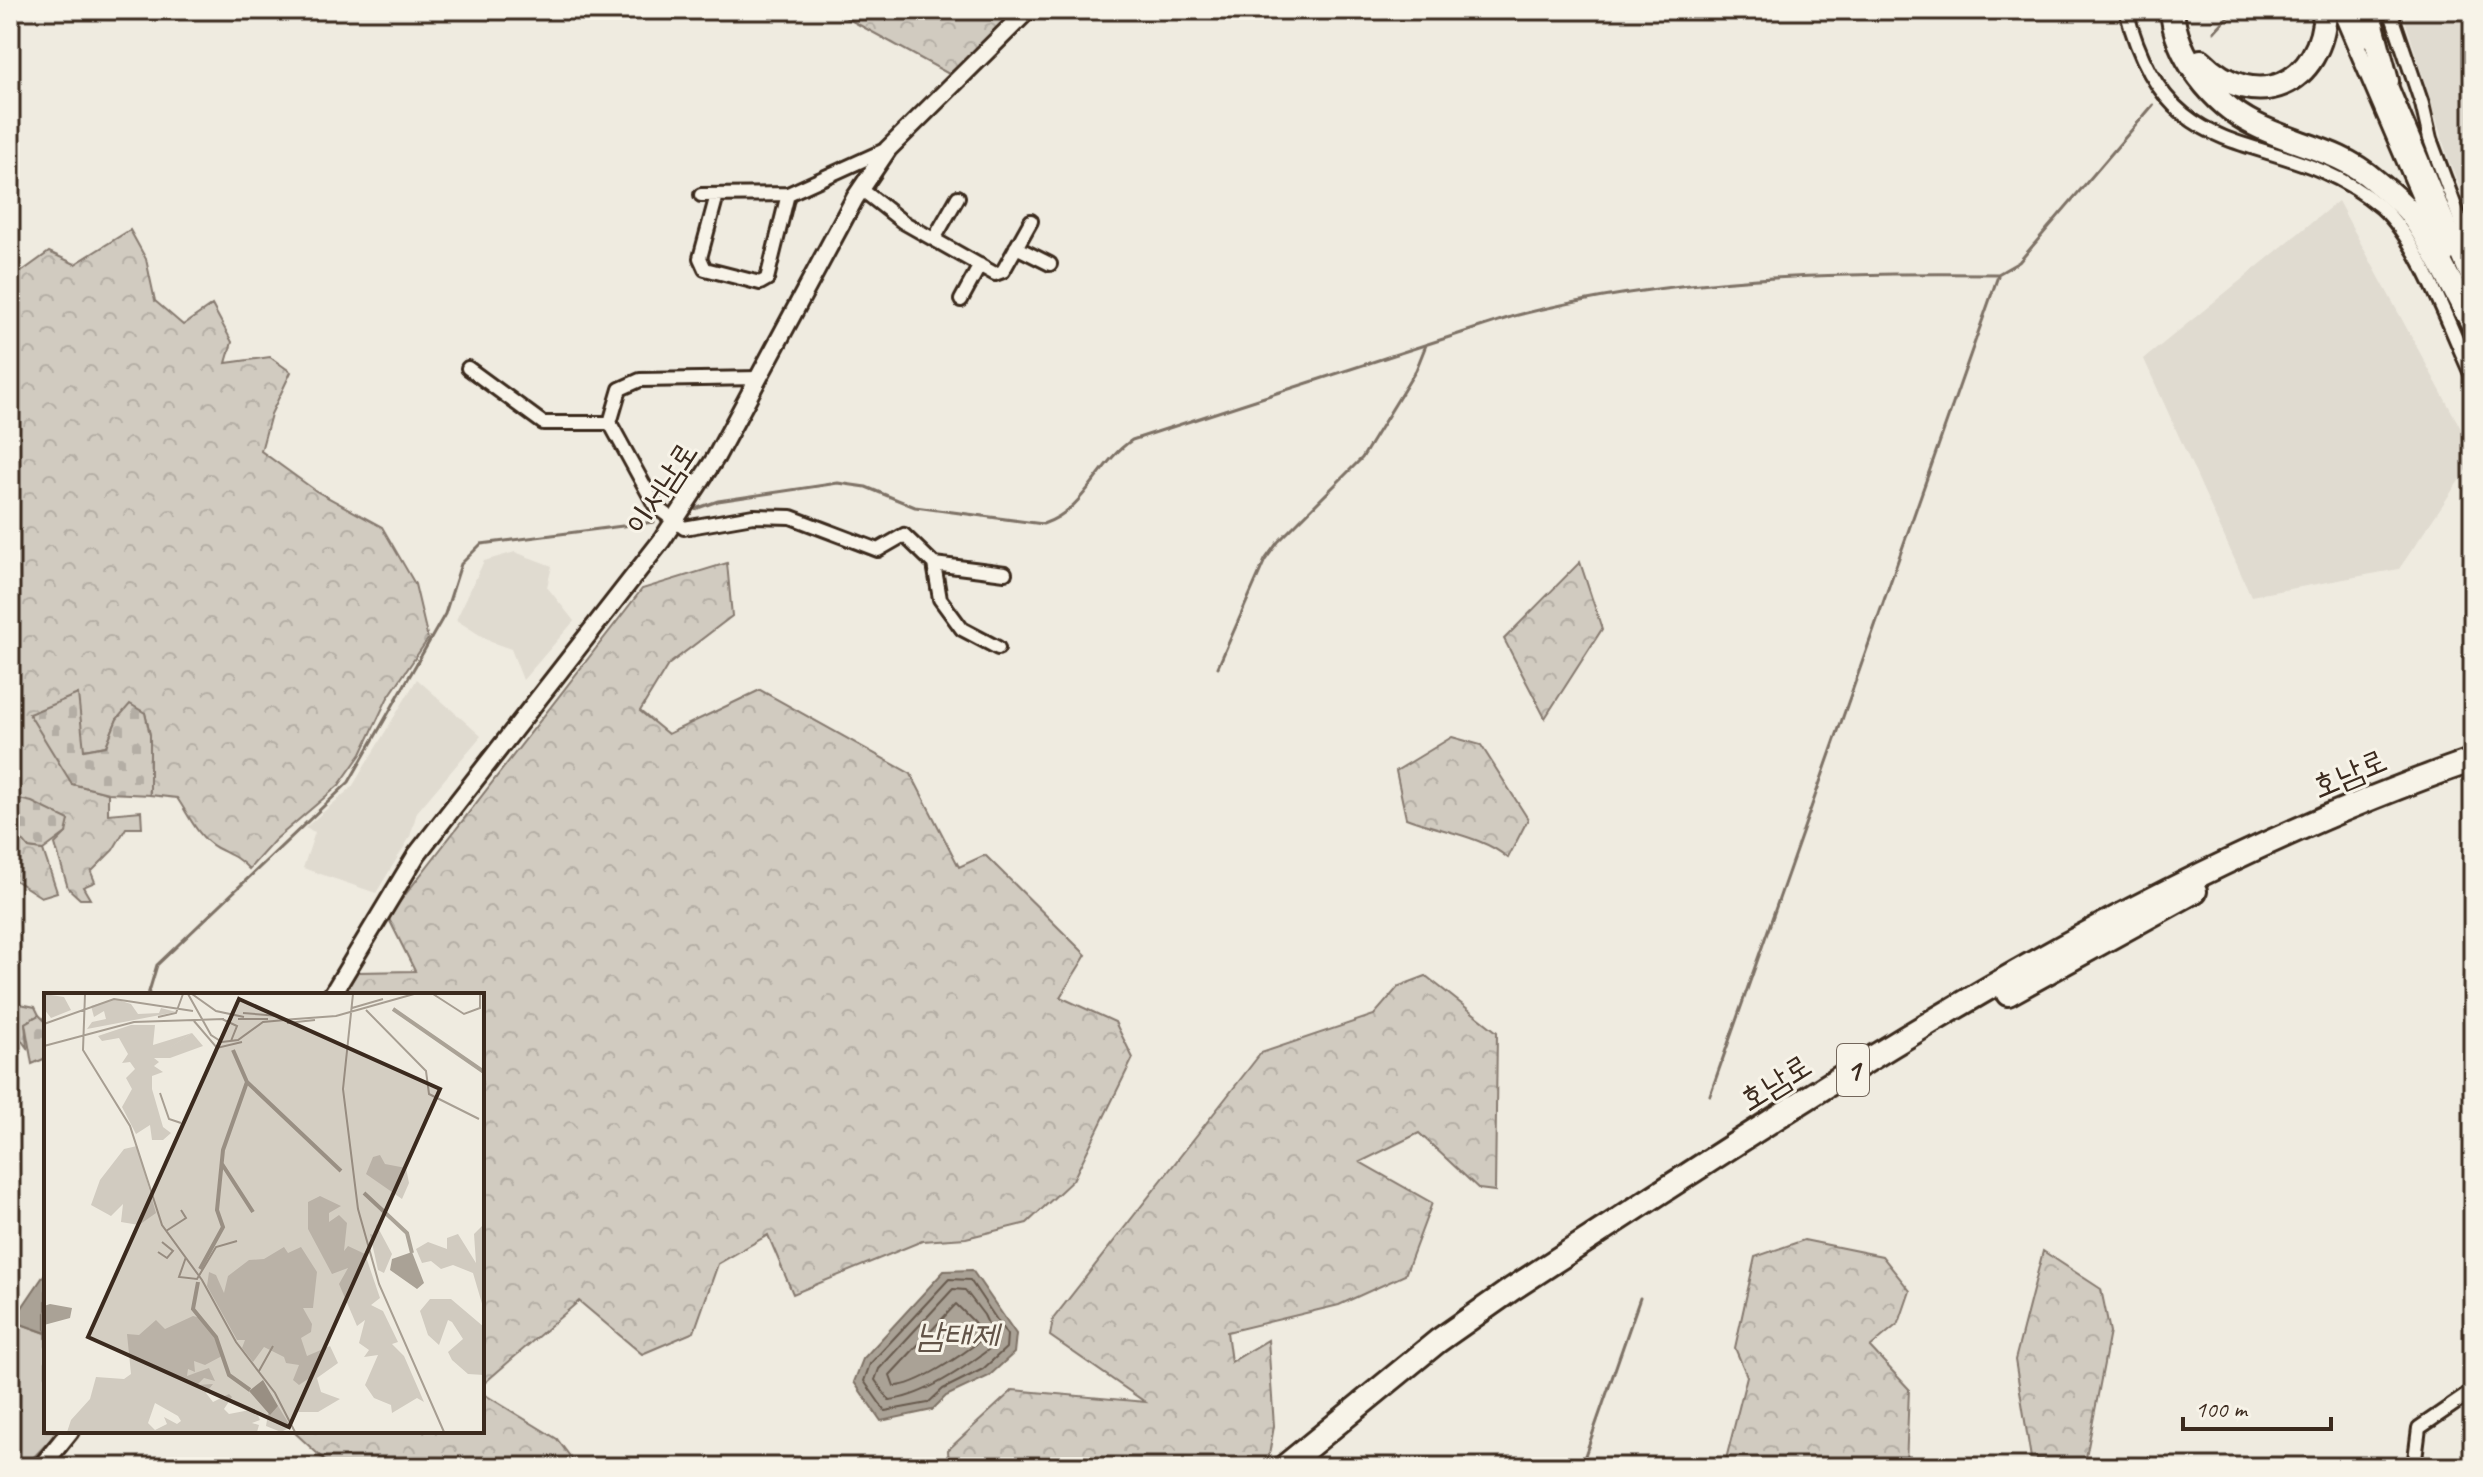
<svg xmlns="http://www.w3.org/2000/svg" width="2483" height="1477" viewBox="0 0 2483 1477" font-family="Caveat,'Poor Story',sans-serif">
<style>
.built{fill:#e0dbd0}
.forest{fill:url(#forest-crowns);stroke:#867a6f;stroke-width:2}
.cemetery{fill:url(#cemetery-stones);stroke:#867a6f;stroke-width:2}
.green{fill:#d1cbc0;stroke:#867a6f;stroke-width:2}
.water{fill:#aaa296;stroke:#7e7266;stroke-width:2}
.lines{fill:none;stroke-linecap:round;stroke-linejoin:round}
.shore{stroke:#675a4e;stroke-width:2}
.stream{stroke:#7e7266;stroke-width:3}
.street-casing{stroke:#3b2a1e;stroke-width:18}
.secondary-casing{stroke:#3b2a1e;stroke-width:22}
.highway-casing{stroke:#3b2a1e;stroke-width:28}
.street{stroke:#f7f3e8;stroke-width:12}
.secondary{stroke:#f7f3e8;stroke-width:16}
.highway{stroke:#f7f3e8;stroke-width:22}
.labels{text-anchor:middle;stroke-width:6;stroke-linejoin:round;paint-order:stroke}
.shield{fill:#f7f3e8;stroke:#73665b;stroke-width:2}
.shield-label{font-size:30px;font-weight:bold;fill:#3b2a1e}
.street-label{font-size:32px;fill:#3b2a1e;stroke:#f7f3e8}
.water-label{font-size:34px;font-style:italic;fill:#625448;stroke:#f7f3e8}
.inset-river{fill:none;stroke:#aaa296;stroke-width:4}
.inset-road{fill:none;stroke:#a79e92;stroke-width:2}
.view{fill:#3b2a1e;fill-opacity:0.15;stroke:#3b2a1e;stroke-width:4}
.inset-edge{fill:none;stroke:#3b2a1e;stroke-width:4}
</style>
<defs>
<pattern id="forest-crowns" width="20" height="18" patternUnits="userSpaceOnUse" patternTransform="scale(2)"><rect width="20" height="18" fill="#d1cbc0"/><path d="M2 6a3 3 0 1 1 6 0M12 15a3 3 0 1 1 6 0" fill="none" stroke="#b4aea5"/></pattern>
<pattern id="cemetery-stones" width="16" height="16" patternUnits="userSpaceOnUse" patternTransform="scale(2)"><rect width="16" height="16" fill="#d1cbc0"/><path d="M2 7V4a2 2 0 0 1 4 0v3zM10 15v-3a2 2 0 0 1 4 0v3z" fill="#b4aea5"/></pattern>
</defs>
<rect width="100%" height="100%" fill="#efebe0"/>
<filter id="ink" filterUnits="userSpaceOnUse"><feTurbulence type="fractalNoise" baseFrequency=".0125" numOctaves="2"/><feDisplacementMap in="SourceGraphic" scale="16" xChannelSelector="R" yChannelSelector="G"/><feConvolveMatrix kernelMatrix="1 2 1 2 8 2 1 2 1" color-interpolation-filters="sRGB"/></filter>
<g filter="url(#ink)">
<path class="built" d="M2402 10H2473V219L2449 161Z
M2338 201 2473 451V460L2399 569 2251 596 2144 359Z
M515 552 552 566 547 587 574 621 523 680 511 649 491 642 456 620 484 561Z
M417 679 481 736 417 812 410 837 376 893 303 868 315 832 305 828 352 787Z"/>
<path class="forest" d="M832 10H1024L949 74Z
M130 230 146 259 155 301 183 325 212 305 232 342 226 363 270 357 291 372 271 414 261 451 316 491 382 527 415 584 428 639 387 699 361 754 339 785 275 840 249 869C238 857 230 855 217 848 197 837 189 815 177 798L150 795V735L145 713 117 719 106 746 84 750 72 784 108 793V814L141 811 142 828H126L113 850 91 872 95 882 83 887 90 899H80L68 888 55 844 66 833 14 797H10V280L49 252 75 264Z
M1580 562 1602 629 1545 718 1504 639Z
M727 563 732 616 668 665 640 711 668 734 760 690 911 774 959 867 985 855 1086 955 1060 997 1115 1022 1133 1058 1073 1180 1027 1223 966 1238 922 1241 793 1294 768 1235 718 1264 694 1332 642 1354 579 1301 482 1385V995H344L357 972 415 971 388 917 642 589Z
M1452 737 1481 745 1528 819 1508 858C1483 836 1439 831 1406 818L1396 771Z
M10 826 29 848 43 850 57 892 41 897 10 877Z
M1426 976 1497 1032 1495 1191 1479 1189 1419 1133 1360 1162 1432 1203 1405 1275 1339 1305 1227 1332 1231 1362 1268 1340 1274 1426 1267 1467H949L948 1450 1013 1390 1145 1402 1050 1336 1053 1319 1261 1053 1374 1015 1399 986Z
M10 1002 35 1007 39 1015 25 1023 27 1048 17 1034 10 1032Z
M1804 1240 1882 1256 1910 1291 1899 1323 1870 1347 1909 1389 1906 1467H1724L1747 1376 1735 1348 1755 1257Z
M2043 1251 2101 1289 2110 1332 2085 1463 2031 1458 2015 1360Z
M482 1393 557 1439 578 1467H332L293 1431H482Z"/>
<path class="cemetery" d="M78 694 84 750 106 746 117 719 130 704 145 713 150 735V795L108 793 72 784 29 714Z
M10 797 32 802 69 820 66 833 43 850 29 848 10 826Z
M39 1015 46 1022V1058L32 1064 25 1023Z"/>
<path class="green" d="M21 1309V1324L46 1333V1431H59L24 1467H10V1326Z"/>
<path class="water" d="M972 1270 1016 1334 1014 1353 989 1376 946 1396 932 1410 881 1421 854 1382 863 1359 944 1271Z
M46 1272V1333L21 1324V1309Z"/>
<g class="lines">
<path class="shore" d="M949 1279 970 1280 1007 1335 1006 1348 983 1369 943 1389 928 1403 885 1411 864 1381 870 1364Z
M953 1289 965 1290 984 1315 997 1343C969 1365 925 1397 889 1400L875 1380 879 1369Z
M956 1304 974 1322 982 1339C964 1354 915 1387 894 1386L890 1375Z"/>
<path class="stream" d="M2214 32 2234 10
M695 509 718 501 838 483 866 487 915 507 1043 524C1087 509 1096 464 1132 440L1514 316C1670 276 1837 272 1998 274L2019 262 2153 105
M1218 667 1265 560 1278 542 1362 458 1416 370 1426 345
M148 995 157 965 349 782 445 614 461 564 481 544 654 522
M1710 1095 1998 276
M1581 1467 1640 1298"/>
<defs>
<path id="street" d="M2126 10C2170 182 2278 120 2381 207 2419 240 2451 331 2473 378
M2390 10 2422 104 2430 139 2473 255
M861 189 903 222 995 274 1003 271 1031 221
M701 195 788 194 885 150
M717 195 700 258 705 269 760 283 767 279 788 194
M934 239 958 197
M1016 247 1050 264
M961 300 980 265
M468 368 543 423H610
M760 378 640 380 620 389 610 423 656 507 684 528 753 516 791 517 878 550 904 535 934 564 940 599 962 629 998 648
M934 564 1005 573
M2414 1467 2419 1428 2473 1391"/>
<path id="secondary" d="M2341 10 2446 255
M2355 10 2368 38
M2384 74 2473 286
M332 995 417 854 662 540 716 457 855 198 888 149 1028 10
M41 1467 70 1431"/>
<path id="highway" d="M2172 10C2175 56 2214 104 2254 124 2294 145 2339 149 2374 180 2386 190 2401 201 2410 213 2433 243 2453 290 2473 324
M2368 10 2387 81
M2201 61C2255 115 2323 85 2325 10
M2008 994 2195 891
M1284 1467 1438 1341 1512 1289C1820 1089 2124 881 2473 760"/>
</defs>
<use href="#street" class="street-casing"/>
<use href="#secondary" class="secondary-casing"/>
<use href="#highway" class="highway-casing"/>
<use href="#street" class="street"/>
<use href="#secondary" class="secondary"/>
<use href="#highway" class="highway"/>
</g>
</g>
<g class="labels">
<rect class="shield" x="1837" y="1044" width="32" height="52" rx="6"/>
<g class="shield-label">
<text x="1853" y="1080">1</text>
</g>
<g class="street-label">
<text transform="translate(661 488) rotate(-57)" y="11">이서남로</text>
<text transform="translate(2349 773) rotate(-23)" y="11">호남로</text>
<text transform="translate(1775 1082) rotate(-32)" y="11">호남로</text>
</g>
<g class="water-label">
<text x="957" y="1346">남태제</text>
</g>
</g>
<g transform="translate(44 993)">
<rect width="440" height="440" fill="#efebe0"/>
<path d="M148 40 159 53 126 65V54Z" fill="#d1cbc0"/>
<path d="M0 1 20 4 27 17 7 25 0 16ZM71 6 87 11 94 21 115 20 117 15 132 19 43 36 48 29 62 26 60 18 50 24 47 13ZM87 32H111L109 52 148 40 127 54 126 65H110L115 69 110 73 119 79 108 83V96L119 134 127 140 119 147H108L106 132 92 141 78 114 88 96 82 85 91 76 86 69 78 70 84 61 75 45 58 48 54 43ZM93 153 112 220 95 232 77 229 79 211 67 223 47 212 56 187 80 156ZM336 162 341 171 362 175 365 190 358 206 322 181 329 164ZM276 203 297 213 285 220V229L295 222 303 230 300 258 304 253 321 261 336 305 327 312 339 318 354 349 348 351 360 363 380 409 373 405 348 420 347 412 330 405 321 392 334 362 320 364 325 357 315 350 321 327 313 333 295 291 304 275 288 281 264 236V209ZM332 231 348 261 340 280 334 277 326 241 333 243ZM440 231V314H439L429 280 409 272 397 276 387 268 378 270 372 256 384 249 403 256V245L414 241 432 270 430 241ZM240 254 244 260 257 254 273 279 269 315H259L268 331 267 339 257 345 263 363 286 353 294 370 273 385 277 399 296 406 274 419H254L270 382 255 392 249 387 255 372 242 370 240 364 220 354 209 369 198 355 201 347H193L163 293 165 279 172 282 180 300 184 283 205 267 220 266ZM386 306H407L440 334V382L424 381 408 367 404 359 419 346 408 329 404 327 395 352 384 342 376 318ZM149 323 157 325 169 341 178 363 161 372 150 368 151 379 144 376 143 383 165 375 171 388 160 385 153 392 169 391 162 400 169 409 185 401 188 404 180 416 185 421 211 416 216 427 208 430 215 432 213 439H23L27 427 46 406 52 384 80 386 87 381 83 341 95 342 112 327 121 336ZM111 410 134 423 137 428 133 431 120 424 123 431 111 437 104 430Z" fill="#d1cbc0" fill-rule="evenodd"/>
<path d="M234 413 247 434 237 439 222 433 224 421Z" fill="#d1cbc0"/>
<path d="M368 259 380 290 373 296 346 277 348 266ZM6 311 28 315 26 325 0 332V313ZM219 387 234 413 226 422 205 398Z" fill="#aaa296"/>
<path class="inset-river" d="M349 16 440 79M203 89 297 178M178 171 209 219M320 200 363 240 368 260M156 276 179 234 173 217 179 157 203 89 189 57M154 289 149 316 172 344 185 382 206 397"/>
<path class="inset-road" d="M41 1 39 57 86 133 118 232 158 287 192 349 231 400 251 439M144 1 167 42 178 49 194 47 219 29 241 27M148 1 172 18 200 24M309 1 299 96 314 216 335 291 400 439M389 1 420 21 436 15V1M308 15 339 6M322 17 382 78 385 101 435 126M199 20 235 23M114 24 132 20 139 1M178 26 193 33 187 48M194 26H224M238 27 292 23 370 1M150 28 173 55 198 49M243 30 271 27M0 31 70 6 149 18M0 53 90 29 180 26M116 100 125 126 137 130M122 238 142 225 137 217M114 259 123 265 129 258 118 249M142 264 135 284 153 286 172 254 193 248M215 378 229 353"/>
<path class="view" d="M195 6 396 96 245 434 44 344Z"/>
<rect width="440" height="440" class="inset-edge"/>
</g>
<rect width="2483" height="1477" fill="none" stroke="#f7f3e8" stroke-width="40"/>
<rect x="20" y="20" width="2443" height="1437" fill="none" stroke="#3b2a1e" stroke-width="3" filter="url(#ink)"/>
<path d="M2183 1417v12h148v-12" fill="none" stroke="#3b2a1e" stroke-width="4"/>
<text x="2195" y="1417" font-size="24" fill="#3b2a1e" stroke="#f7f3e8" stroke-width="6" paint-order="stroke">100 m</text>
</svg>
